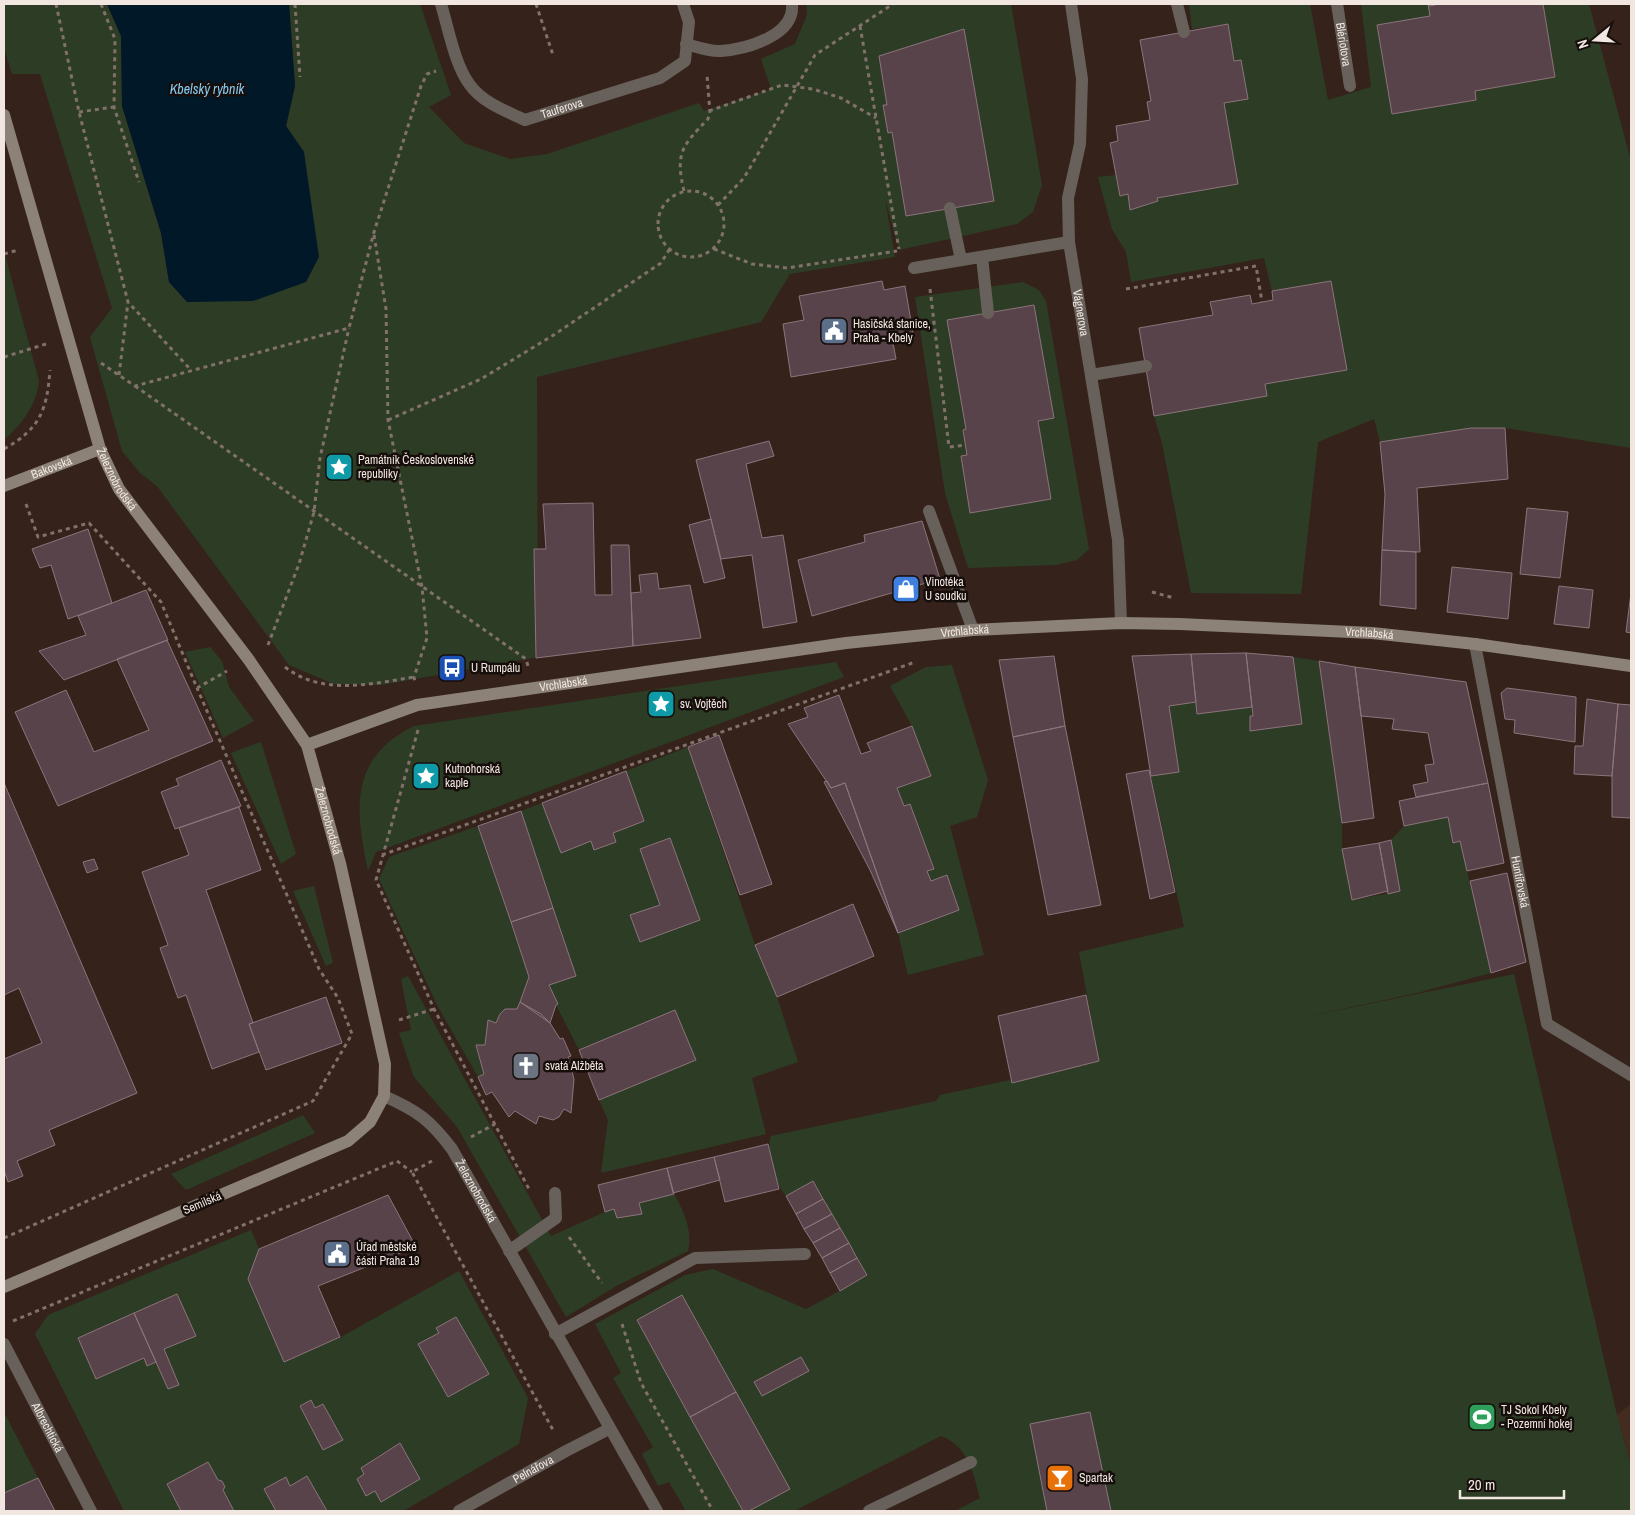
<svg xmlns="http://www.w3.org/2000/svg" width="1635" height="1515" viewBox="0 0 1635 1515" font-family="'Archivo Narrow',sans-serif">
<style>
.built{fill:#432b20}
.green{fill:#2d3d25;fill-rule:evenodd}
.water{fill:#001827}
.building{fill:#58434a;stroke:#8c747c}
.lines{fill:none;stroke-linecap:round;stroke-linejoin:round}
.path{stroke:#81716a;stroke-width:3;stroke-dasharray:4 4;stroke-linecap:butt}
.lane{stroke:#68615b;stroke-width:12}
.street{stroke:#68615b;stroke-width:12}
.secondary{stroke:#8d8277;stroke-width:12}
.labels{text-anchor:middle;stroke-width:5;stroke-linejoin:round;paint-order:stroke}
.street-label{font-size:12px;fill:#f2e6e1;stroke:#160e0b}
.poi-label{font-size:12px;fill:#f2e6e1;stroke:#160e0b;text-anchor:start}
.water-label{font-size:14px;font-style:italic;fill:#88caf2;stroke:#160e0b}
</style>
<rect width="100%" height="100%" fill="#35231b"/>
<path class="built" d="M1631 1404V1466L1617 1415Z"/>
<path class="green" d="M4 4H107L121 36 122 106 161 233 169 282 304 152 286 126 295 86 289 4H420L451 95 429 107 464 143 510 159 547 154 699 103 704 111 771 89 761 59 795 44 807 15 806 4H1011L1042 185 1033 212 1017 224 899 250 885 199 895 257 790 274 761 322 537 377 538 657 381 685 334 684 289 665 157 486 140 473 122 451 90 337 112 308 40 74H12L4 48ZM964 29 994 201 906 216 892 132H888L883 106 887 105 879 56Z
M1189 4H1310L1328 100 1371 87 1361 4H1428L1430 16 1377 25 1392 114 1476 100 1475 91 1555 77 1543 4H1589L1631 161V448L1505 428H1471L1380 442 1374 419 1318 442 1301 594 1191 593 1162 443 1154 416 1265 384 1347 370 1331 281 1272 291 1264 258 1131 282 1126 252 1112 229 1098 177 1116 175 1120 196 1128 194 1131 210 1157 201V198L1238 184 1224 103 1248 99 1241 61H1234L1228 24 1192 29Z
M4 251 39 381C36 406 22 424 4 440Z
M1023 282 1039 290 1046 301 1089 549 1077 560 1056 565 968 568 945 493 915 297ZM1034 305 1054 418 1038 421 1051 499 970 513 961 456 967 455 963 431 966 429 947 320Z
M210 647 222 661 229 687 254 721 223 738 185 652Z
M1293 657 1319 661 1342 823V849L1352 900 1400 891 1391 840 1404 826 1448 817 1453 842 1460 841 1491 973 1417 993 1291 1020 1514 974 1617 1415 1631 1466V1511H955L980 1498C973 1472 968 1446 941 1436L794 1511H749L789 1488 682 1295 637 1320 743 1511H686L669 1482 658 1486 642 1454 653 1447 613 1378 621 1373 595 1324 685 1275 713 1269 806 1309 867 1276 813 1181 786 1196C776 1186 765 1150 771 1136L936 1101 940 1095 1099 1061 1079 952 1184 927 1151 776 1179 771 1169 706 1196 702 1197 714 1252 707 1250 730 1301 724ZM801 1357 808 1370 762 1395 754 1382Z
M836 662 844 677 376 852 368 871C355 809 349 758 414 726Z
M952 665 988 780 977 817 950 826 984 955 908 975 898 933 959 910 947 876 931 881 927 871 934 868 910 804 904 806 897 788 931 776 912 726 890 686 926 667Z
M261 742 296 854 281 864 231 753Z
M688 747 755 945 777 997 798 1062 752 1078 766 1134 601 1173 608 1120 599 1100 696 1060 675 1010 579 1050 556 1005 558 1004 549 985 576 976 521 811 542 803 561 852 591 841 594 850 616 842 613 833 644 821 626 771ZM670 838 699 920 640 942 631 916 660 905 640 849Z
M478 826 529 977 517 1009H505L500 1014 496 1023 488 1020 485 1045H476L484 1074 478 1077 437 1005 379 879 389 857Z
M314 886 333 963 326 966 293 891Z
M408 976 551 1236 605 1212 614 1209 617 1218 641 1214 639 1203 674 1194C684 1211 693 1232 688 1251L616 1286 566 1317 457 1127 414 1077 399 1033 411 1030 401 979Z
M303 1115 315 1133 186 1190 171 1174Z
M251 1230 259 1249 248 1279 284 1362 341 1337 459 1271 528 1398 519 1444 403 1511H327L307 1477 290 1486 285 1477 264 1489 276 1511H234L223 1490 225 1487 222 1481 218 1480 208 1462 167 1484 181 1511H124L35 1334 48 1315ZM177 1294 195 1335 164 1349 179 1385 168 1389 156 1362 147 1366 144 1358 96 1379 78 1338ZM456 1317 489 1374 448 1397 418 1344 439 1333 436 1328ZM311 1400 315 1408 323 1404 343 1439 324 1450 300 1407ZM400 1443 420 1479 381 1501 375 1491 366 1495 357 1479 364 1474 375 1460V1458Z
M4 1412 38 1478 4 1493Z"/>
<path class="water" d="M107 4H289L295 86 286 126 304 152 319 257 306 282 253 301 187 302 169 282 161 233 122 106 121 36Z"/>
<path class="building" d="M1428 4 1430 6 1439 4H1543L1555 77 1475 91 1476 100 1392 114 1377 25 1430 16Z
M1228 24 1234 61 1241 60 1248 99 1224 103 1238 184 1157 198 1158 201 1130 210 1128 194 1120 196 1110 143 1118 141 1116 126 1150 120 1147 102 1151 101 1140 40Z
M964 29 994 201 906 216 892 132 888 133 883 105H887L879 56Z
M882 281 884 290 905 286 914 339 893 343 896 359 791 377 783 324 804 320 799 296Z
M1331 281 1347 370 1265 384 1267 396 1154 416 1139 328 1213 315 1210 302 1250 295 1252 304 1273 300 1272 291Z
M1034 305 1054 418 1038 421 1051 499 970 513 961 456 967 455 963 430 966 429 947 320Z
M1471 428H1505L1508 479 1417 488 1420 552 1382 550 1385 494 1380 442Z
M769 441 774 456 746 464 762 538 783 535 797 622 763 628 752 555 721 559 696 460Z
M593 503 595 595H612L611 545H629L633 646 536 658 534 549H546L543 504Z
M1527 508 1568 512 1560 578 1520 574Z
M711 519 725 578 704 583 689 525Z
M922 521 940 579 812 616 798 560 865 542 864 535Z
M88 529 112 603 68 619 51 565 40 568 32 549Z
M1382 550 1416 552V609L1380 605Z
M1452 567 1512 573 1508 619 1447 612Z
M657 573 659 589 690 585 701 638 633 646 631 593 641 592 639 575Z
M1559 586 1593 590 1589 628 1554 624Z
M146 590 168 640 64 680 39 651 86 635 78 616Z
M1631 593V633L1626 632Z
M167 640 213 741 58 806 15 712 66 690 94 752 149 730 117 659Z
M1246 653 1252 707 1197 714 1191 654Z
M1246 653 1293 657 1302 724 1250 731V716H1253Z
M1191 654 1196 702 1169 706 1179 772 1151 776 1132 656Z
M1054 656 1065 726 1013 737 999 660Z
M1319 661 1355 667 1374 818 1342 823Z
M1355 667 1466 682 1488 783 1416 797 1413 785 1428 782 1425 765 1434 764 1428 733 1392 729 1394 719 1361 716Z
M1507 688 1576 697 1575 742 1514 733 1515 720 1505 719 1501 693Z
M839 695 861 754 871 751 867 743 912 726 931 776 897 788 904 806 910 804 934 869 927 871 931 881 947 875 959 910 898 933 845 783 831 788 788 724 808 717 804 708Z
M1587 699 1618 704 1612 776 1574 774 1575 746H1583Z
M1618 704 1631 705V818L1612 817V776Z
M1065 726 1101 905 1048 915 1013 737Z
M719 735 772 884 740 895 688 747Z
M221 760 241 806 175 829 161 792 179 785 176 779Z
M1149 770 1175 892 1150 899 1126 774Z
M626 771 644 821 613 833 616 842 594 850 591 841 561 853 542 803Z
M827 781 831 788 845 783 898 933 870 870 824 782Z
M4 783 137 1093 49 1130 55 1145 17 1161 23 1176 8 1182 4 1170V1059L42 1043 19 988 4 995Z
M1488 783 1504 863 1467 871 1460 841 1453 843 1448 817 1404 826 1399 801Z
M239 807 261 870 206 890 253 1023 249 1024 259 1052 212 1069 186 995 178 998 160 948 168 945 142 872 189 855 179 828Z
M521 811 553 908 511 922 478 826Z
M670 838 700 920 640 942 630 915 660 905 640 849Z
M1391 840 1400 891 1388 894 1379 843Z
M1379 843 1388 891 1352 900 1342 849Z
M94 859 98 869 87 873 83 862Z
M1507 873 1526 962 1491 973 1470 881Z
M853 904 874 956 777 997 755 945Z
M553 908 576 976 549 985 558 1004 556 1005 550 1023 520 1002 529 977 511 922Z
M1086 995 1099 1061 1012 1083 998 1016Z
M326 997 342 1043 266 1070 249 1024Z
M520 1002 541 1014 550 1023 560 1039 563 1038 571 1056 568 1057 574 1079 571 1113 564 1109 559 1117 553 1120 539 1116 536 1124 515 1111 509 1117 492 1092 486 1095 478 1077 484 1074 476 1045H485L488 1020 496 1023 500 1014 505 1009H517Z
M675 1010 696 1060 599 1100 579 1050Z
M768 1144 779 1189 725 1202 714 1157Z
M714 1157 720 1180 673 1193 667 1168Z
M667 1168 674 1194 639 1203 642 1214 617 1218 614 1209 605 1212 598 1185Z
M813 1181 823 1199 796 1214 786 1196Z
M388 1195 416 1247 318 1286 340 1337 284 1362 248 1279 259 1249Z
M823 1199 832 1214 804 1229 796 1214Z
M832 1214 840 1228 813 1243 804 1229Z
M840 1228 849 1243 822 1258 813 1243Z
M849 1243 857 1258 830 1273 822 1258Z
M857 1258 867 1275 840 1291 830 1273Z
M177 1294 196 1336 164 1349 179 1385 168 1389 134 1313Z
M682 1295 736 1392 690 1417 637 1320Z
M134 1313 156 1362 147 1366 144 1358 96 1379 78 1338Z
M456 1317 489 1374 448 1397 418 1344 439 1333 436 1328Z
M801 1357 809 1371 762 1396 754 1382Z
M736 1392 790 1489 749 1511H743L690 1417Z
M311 1400 315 1408 323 1404 343 1440 323 1450 300 1406Z
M1090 1412 1111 1511H1047L1030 1424Z
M400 1443 420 1479 381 1502 375 1491 366 1496 357 1479 364 1474 361 1468Z
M208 1462 218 1480 222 1481 225 1487 223 1490 234 1511H181L167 1484Z
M307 1476 327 1511H276L264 1489 286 1477 290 1486Z
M38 1478 55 1511H4V1493Z"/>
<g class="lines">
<path class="path" d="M56 4 79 112 128 302 190 369
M101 4 115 39 114 107 139 182
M295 4 300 77
M536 4 553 55
M860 26 899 249
M709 111 782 85 813 89 841 98 876 118
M79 112 114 107
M658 224a33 33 0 1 1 66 0a33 33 0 1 1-66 0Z
M684 191C675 153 682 146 708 119L710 113 707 75
M718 205 744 178 815 55 893 4
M374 235 386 309 388 420 422 587 427 638 414 677 415 682
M714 249 752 264 787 268 897 251
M4 254 18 250
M930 289 949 447 965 445
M1126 289 1256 266 1262 302
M4 357 46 344
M101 363 135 386 349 328 374 232 421 86 427 74 436 71
M119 375 128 302
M135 386 526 659 528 666
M388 420 481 379 552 336 661 263 669 250
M4 449C40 429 47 410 50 370
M26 504 38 537 89 523 161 602 197 688 227 671
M1152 592 1174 598
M268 645 299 564 314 512 320 458 349 328
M285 667C322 696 371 684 414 677
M418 730 376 880 434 1009 530 1191
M382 855 915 662
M399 1020 434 1009
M471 1137 495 1124
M432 1161 412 1172 553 1430
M569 1237 602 1283
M4 1238 313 1101 352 1034 338 998 319 969 197 688
M13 1321 397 1161 412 1172
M622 1324 641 1383 713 1511"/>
<path class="lane" d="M1177 4 1184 32
M686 44C697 47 710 52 721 51 746 49 795 36 792 4
M950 208 961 260
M982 257 988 313
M1091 375 1146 366
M929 511 973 630
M509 1251 556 1218 555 1193
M555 1334 695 1258 805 1254
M869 1511 971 1462"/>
<g class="street">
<path id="s1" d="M441 4C448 27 455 66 470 85 483 103 506 111 525 120L660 78 685 61 689 22 683 4"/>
<path id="s2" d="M1071 4 1082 79 1080 144 1068 198 1069 242 1118 540 1121 623"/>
<path id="s3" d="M1337 4 1350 86"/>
<path d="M914 268 1069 242"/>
<path id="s4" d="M1475 644 1547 1024 1631 1075"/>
<path id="s5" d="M384 1096C418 1111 430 1120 452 1149L657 1511"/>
<path id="s6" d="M4 1344 91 1511"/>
<path id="s7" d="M459 1511 566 1451 609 1429"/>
</g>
<g class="secondary">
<path id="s8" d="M4 115 100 449 119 489 249 660 307 745 340 863 385 1064 384 1096 370 1122 348 1141 4 1287"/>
<path id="s9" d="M4 486 100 449"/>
<path id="s10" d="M307 745 417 705 846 643 973 630 1121 623 1180 624 1372 633 1475 644 1631 666"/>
</g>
</g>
<defs>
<symbol id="civic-square" viewBox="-11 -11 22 22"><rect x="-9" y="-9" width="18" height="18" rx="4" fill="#5c6f8a" stroke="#160e0b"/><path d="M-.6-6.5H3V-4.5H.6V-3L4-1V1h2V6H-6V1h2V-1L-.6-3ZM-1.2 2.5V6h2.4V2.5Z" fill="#fff"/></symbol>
<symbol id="sight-square" viewBox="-11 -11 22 22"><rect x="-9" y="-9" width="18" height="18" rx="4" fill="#0f9aa8" stroke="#160e0b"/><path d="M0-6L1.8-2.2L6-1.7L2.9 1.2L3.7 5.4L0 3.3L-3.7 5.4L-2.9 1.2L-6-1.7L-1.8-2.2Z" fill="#fff"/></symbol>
<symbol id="shop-square" viewBox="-11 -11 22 22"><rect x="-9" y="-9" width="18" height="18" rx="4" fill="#3f7fe0" stroke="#160e0b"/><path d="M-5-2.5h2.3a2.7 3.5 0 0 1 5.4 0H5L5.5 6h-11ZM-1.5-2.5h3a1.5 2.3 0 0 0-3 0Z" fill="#fff"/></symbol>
<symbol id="bus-square" viewBox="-11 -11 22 22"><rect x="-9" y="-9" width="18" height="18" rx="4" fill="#1a4fb4" stroke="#160e0b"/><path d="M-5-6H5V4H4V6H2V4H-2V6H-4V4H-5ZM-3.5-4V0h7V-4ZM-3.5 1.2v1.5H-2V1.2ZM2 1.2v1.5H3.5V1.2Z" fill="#fff"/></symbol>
<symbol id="church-square" viewBox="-11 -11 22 22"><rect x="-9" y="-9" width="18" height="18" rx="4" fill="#6b7280" stroke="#160e0b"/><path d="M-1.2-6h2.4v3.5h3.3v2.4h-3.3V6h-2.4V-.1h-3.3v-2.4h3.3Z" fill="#fff"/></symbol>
<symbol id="stadium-square" viewBox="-11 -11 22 22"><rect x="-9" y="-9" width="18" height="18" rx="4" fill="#2e9e5b" stroke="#160e0b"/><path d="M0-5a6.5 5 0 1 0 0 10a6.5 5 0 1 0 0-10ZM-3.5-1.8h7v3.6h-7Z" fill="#fff"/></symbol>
<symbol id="bar-square" viewBox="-11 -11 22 22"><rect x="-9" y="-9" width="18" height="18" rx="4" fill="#e8710a" stroke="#160e0b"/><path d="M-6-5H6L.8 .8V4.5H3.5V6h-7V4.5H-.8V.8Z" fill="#fff"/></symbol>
</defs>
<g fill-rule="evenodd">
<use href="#civic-square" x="818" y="315" width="32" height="32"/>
<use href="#sight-square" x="323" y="451" width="32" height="32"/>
<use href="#shop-square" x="890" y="573" width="32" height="32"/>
<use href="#bus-square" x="436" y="652" width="32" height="32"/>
<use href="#sight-square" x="645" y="688" width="32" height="32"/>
<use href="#sight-square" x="410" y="760" width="32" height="32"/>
<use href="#church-square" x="510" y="1050" width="32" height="32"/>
<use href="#civic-square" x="321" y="1238" width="32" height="32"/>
<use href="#stadium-square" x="1466" y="1401" width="32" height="32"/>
<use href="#bar-square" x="1044" y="1462" width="32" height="32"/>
</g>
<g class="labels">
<g class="street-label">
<text dy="4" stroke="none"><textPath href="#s3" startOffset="41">Blériotova</textPath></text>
<text dy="4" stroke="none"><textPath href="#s1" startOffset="191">Tauferova</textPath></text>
<text dy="4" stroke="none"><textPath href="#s2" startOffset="312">Vágnerova</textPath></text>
<text dy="4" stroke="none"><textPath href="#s9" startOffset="51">Bakovská</textPath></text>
<text dy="4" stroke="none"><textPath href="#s8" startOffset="382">Železnobrodská</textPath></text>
<text dy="4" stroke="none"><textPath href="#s10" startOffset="670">Vrchlabská</textPath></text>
<text dy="4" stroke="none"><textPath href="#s10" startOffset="1075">Vrchlabská</textPath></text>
<text dy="4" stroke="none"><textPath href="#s10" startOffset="265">Vrchlabská</textPath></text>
<text dy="4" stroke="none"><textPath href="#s8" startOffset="788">Železnobrodská</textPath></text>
<text dy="4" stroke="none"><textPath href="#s4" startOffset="242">Huntířovská</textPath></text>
<text dy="4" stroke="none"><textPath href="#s5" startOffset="136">Železnobrodská</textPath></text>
<text transform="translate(202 1203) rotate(-23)" y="4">Semilská</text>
<text dy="4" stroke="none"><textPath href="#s6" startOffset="94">Albrechtická</textPath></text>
<text dy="4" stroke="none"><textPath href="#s7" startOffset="85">Pelnářova</textPath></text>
</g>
<g class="poi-label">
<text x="853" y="328">Hasičská stanice,<tspan x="853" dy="14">Praha - Kbely</tspan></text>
<text x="358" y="464">Památník Československé<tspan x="358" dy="14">republiky</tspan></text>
<text x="925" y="586">Vinotéka<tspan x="925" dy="14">U soudku</tspan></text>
<text x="471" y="672">U Rumpálu</text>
<text x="680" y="708">sv. Vojtěch</text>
<text x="445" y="773">Kutnohorská<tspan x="445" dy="14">kaple</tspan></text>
<text x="545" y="1070">svatá Alžběta</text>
<text x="356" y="1251">Úřad městské<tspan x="356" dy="14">části Praha 19</tspan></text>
<text x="1501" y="1414">TJ Sokol Kbely<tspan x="1501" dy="14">- Pozemní hokej</tspan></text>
<text x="1079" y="1482">Spartak</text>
</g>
<g class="water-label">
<text x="207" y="94">Kbelský rybník</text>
</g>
</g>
<rect width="1635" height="1515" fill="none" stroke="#f2e6e1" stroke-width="10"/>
<g transform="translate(1595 40) rotate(252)" stroke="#160e0b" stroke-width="4" paint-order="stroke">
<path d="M0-4L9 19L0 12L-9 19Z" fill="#f2e6e1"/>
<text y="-8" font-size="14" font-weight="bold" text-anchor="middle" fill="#f2e6e1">N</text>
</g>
<path d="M1460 1490v8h104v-8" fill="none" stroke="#f2e6e1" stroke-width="2.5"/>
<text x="1468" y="1490" font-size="15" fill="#f2e6e1" stroke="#160e0b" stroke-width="4" paint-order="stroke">20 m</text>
</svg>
